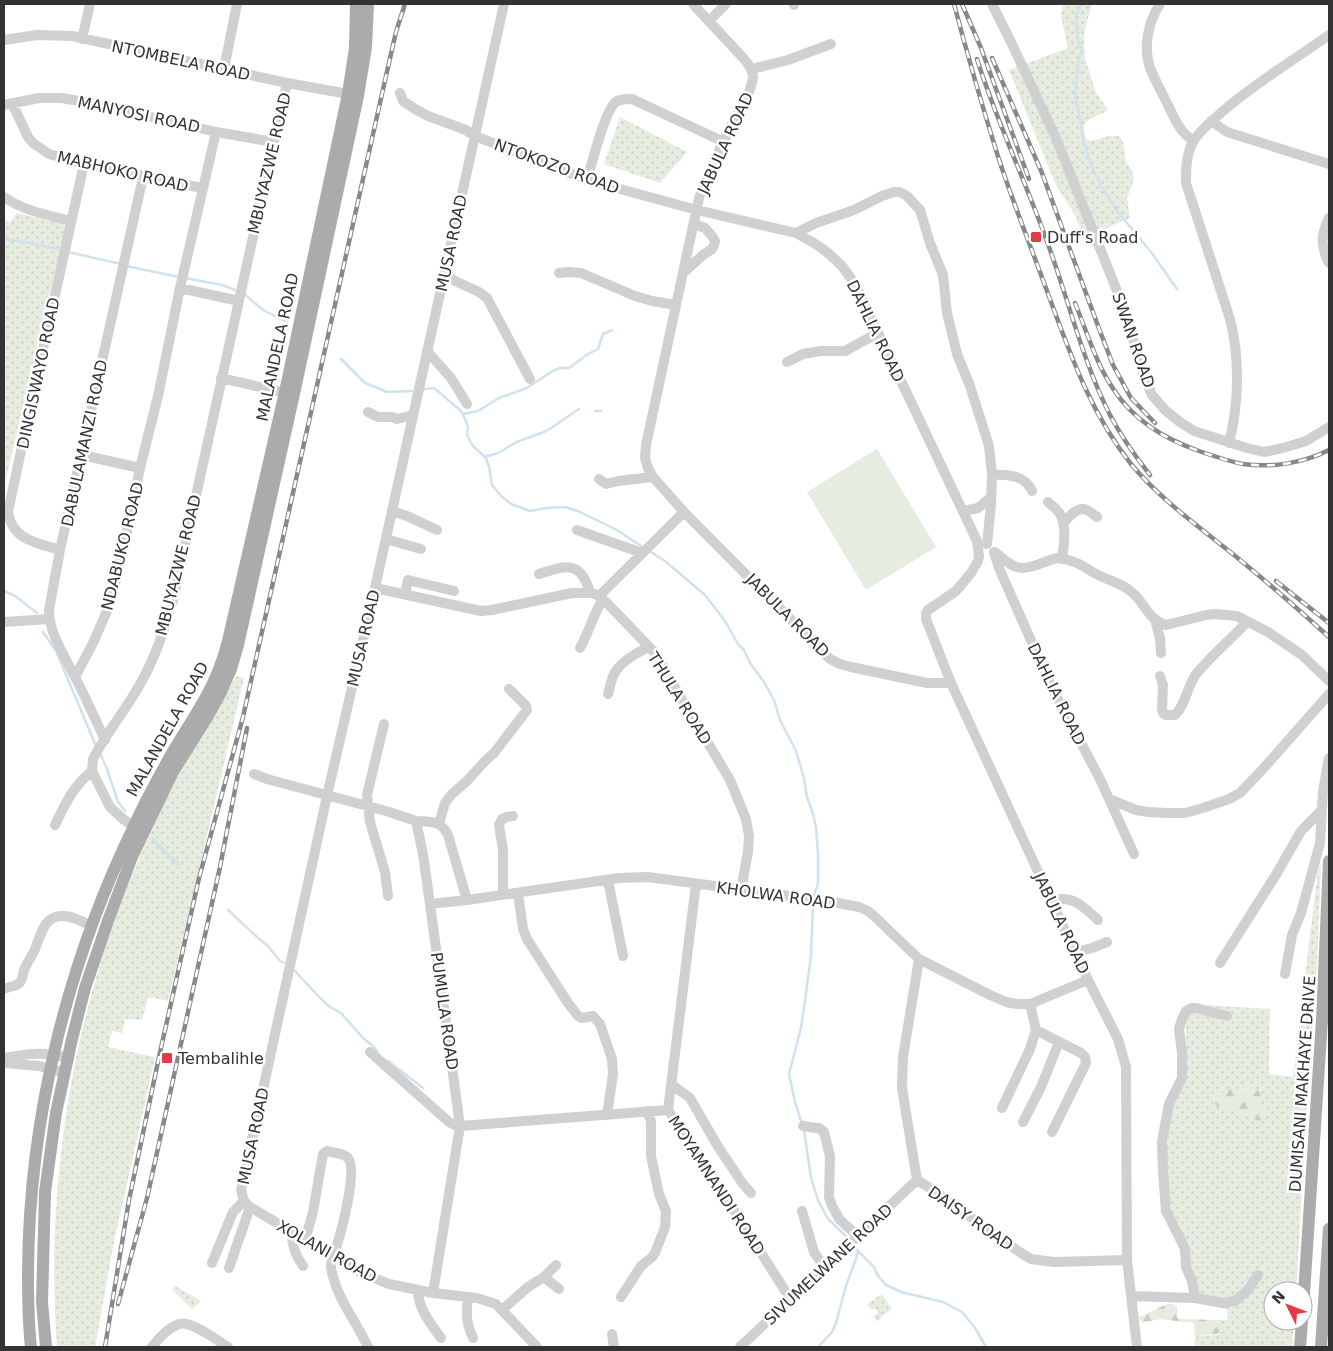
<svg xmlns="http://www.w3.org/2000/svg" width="1333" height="1351" viewBox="0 0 1333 1351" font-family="'DejaVu Sans',sans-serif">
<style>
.green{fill:url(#green-dots);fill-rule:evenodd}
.forest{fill:url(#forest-firs)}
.pitch{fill:#e6ecdf}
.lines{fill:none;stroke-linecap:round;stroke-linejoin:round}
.stream{stroke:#cfe2ee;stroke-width:2.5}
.minor{stroke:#d0d0d0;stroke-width:10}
.major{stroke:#ababab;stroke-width:12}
.rail-casing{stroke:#888;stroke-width:4.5}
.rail{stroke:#fff;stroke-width:2.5;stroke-dasharray:8;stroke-linecap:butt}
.poi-dot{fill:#e63946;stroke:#fff;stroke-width:2}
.labels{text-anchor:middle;stroke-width:5;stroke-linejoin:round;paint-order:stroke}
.street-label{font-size:16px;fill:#333;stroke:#fff}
.poi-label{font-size:16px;fill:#333;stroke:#fff;text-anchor:start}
</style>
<defs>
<pattern id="green-dots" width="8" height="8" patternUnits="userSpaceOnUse" patternTransform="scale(1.25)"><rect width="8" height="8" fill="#e6ecdf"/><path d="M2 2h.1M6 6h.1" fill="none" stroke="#c6cbc0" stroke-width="1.8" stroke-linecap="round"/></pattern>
<pattern id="forest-firs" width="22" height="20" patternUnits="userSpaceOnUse" patternTransform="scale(1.25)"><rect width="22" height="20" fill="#e6ecdf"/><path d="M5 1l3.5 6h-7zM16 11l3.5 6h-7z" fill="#c6cbc0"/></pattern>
</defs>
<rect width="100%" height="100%" fill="#fff"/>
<path class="green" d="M1063 4H1092L1085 28 1084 40 1085 58 1096 93 1107 108V110C1094 120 1078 117 1086 139L1091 141 1109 136H1119L1123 142 1126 162 1132 171 1134 179 1127 198 1130 218 1102 230 1086 244 1075 215 1056 185 1009 70 1068 48 1061 16Z
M620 117 687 152 660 183 604 164Z
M17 213 63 224 66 229 45 311 4 487V219L10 223Z
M236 676 244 678 168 1001 148 997 142 1020 125 1019 122 1033 112 1031 108 1047 155 1057 114 1242 95 1347H57C54 1302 53 1257 56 1211 64 1077 97 943 156 822 165 801 175 781 187 761 203 733 221 705 236 676Z
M1321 864 1317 964 1309 1068 1296 1291H1273V1321H1294L1292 1347H1195V1336L1217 1335 1225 1328 1218 1320H1228L1227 1309 1208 1305 1199 1297 1171 1213 1165 1155 1172 1105 1185 1083 1186 1021 1188 1014 1203 1005 1270 1009 1269 1074 1293 1077 1318 870ZM1251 1085 1260 1100 1258 1104 1260 1108 1256 1120 1245 1115H1239L1234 1108 1219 1107 1217 1093C1230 1094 1240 1092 1251 1085Z
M175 1286 201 1301 192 1309 172 1289Z
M882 1294 892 1309 881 1317 880 1320 877 1321 873 1316 878 1314 876 1309 872 1310 867 1304Z"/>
<path class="forest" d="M1251 1085 1256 1087 1261 1096 1258 1104 1259 1107 1266 1109 1268 1114C1261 1125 1256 1119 1247 1116 1242 1115 1238 1115 1234 1113V1108L1219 1107 1215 1104 1213 1098 1217 1092 1226 1093 1231 1088 1241 1091Z
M1167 1304H1174L1177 1307V1317L1179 1319 1218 1320 1223 1324 1225 1328 1217 1334 1195 1336 1194 1323 1160 1319 1142 1323 1139 1317Z"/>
<path class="pitch" d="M877 449 936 547 866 590 807 492Z"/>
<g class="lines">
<path class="stream" d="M1081 4 1076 16 1078 40 1082 50 1078 62 1075 96 1079 113 1084 144 1092 167 1101 186 1117 211 1151 252 1177 289
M4 239 25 242 62 250
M68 252 121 264
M126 266 179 277
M185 278 222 285 238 291
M243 293 263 310 287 322
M341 359 365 383 387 392 412 391
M424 389 434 388 461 411 466 421 468 427 467 435 473 446 486 458 489 467 492 485 501 496 511 504 530 511 546 508 565 507 578 511 617 530 641 546
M595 411H601
M463 414 478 411 499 398 527 388 551 372 560 368H569L588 354 598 349 603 334 612 330
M485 456C498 456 506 447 517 442 526 438 537 435 546 431 557 425 568 416 579 409
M651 552 665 561 705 595 725 621 738 644 744 650 750 663 764 682 774 700 780 720 796 751 804 778 807 797 813 814 816 827 818 854V883L815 893
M4 591 15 596 37 613
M43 632 56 651 96 746
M100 753 107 769 118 802 125 811
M152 839 179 865
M228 910 258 938 268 946 280 961 284 963
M294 970 321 999 330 1007 341 1013 363 1038 374 1047 378 1053
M388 1061 423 1088
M802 1124 795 1102 789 1074 801 1028 804 1008 811 956 813 905
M804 1130 811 1178 818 1200 828 1219 848 1238
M855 1248 874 1267 878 1276 886 1285 901 1292 943 1302 962 1312 975 1328 986 1347
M818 1347 832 1332 836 1323 846 1286 857 1256 858 1251"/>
<path class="minor" d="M504 4 375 588 327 796 241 1190 244 1201 250 1207 362 1273 379 1280 389 1284 433 1293 477 1298 496 1304 537 1347
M693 4 745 60C749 65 753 70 753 77 752 92 737 116 729 130 718 152 708 175 699 198L646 445 645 458 648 468 653 477 684 512 830 659 840 664 851 667 927 683H951L1088 980 1118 1039 1126 1067 1127 1260 1137 1347
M992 4 1011 42 1056 138 1123 306 1144 376 1152 395 1165 410 1180 422 1194 431 1247 448 1264 452 1283 448 1306 441 1329 427
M1160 4C1148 22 1143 47 1150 68 1155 80 1161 91 1167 103 1174 117 1179 132 1193 140
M794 5V4
M709 21 726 4
M82 39 90 4
M4 40 37 35 72 36 287 83 354 95
M224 69 237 4
M752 69 788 60 831 44
M400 93 403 101 415 109 428 116 466 130 475 136 587 180 697 210 796 233 814 243 827 252 842 266 855 284 977 541 979 556 978 561 971 573 956 591 928 610 926 614V619L951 683
M12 103 28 137 33 143 49 154 84 164 202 188
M4 105 39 98H62L95 104 216 132 274 142
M1211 121 1227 132 1329 164
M587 180C592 164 605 108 617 101 622 99 628 99 632 99L724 142
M4 197C24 211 48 215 71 221
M1329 218C1321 235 1320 246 1329 263
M796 233 816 223 854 210 882 196 894 192H900L907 196 920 210 930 243 943 275 947 313 957 354 970 386 989 446 992 474 991 505 987 544
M444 272 455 281 479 292 487 298 530 379
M559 273 569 272 581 273 635 296 652 301 676 305
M683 273 703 255 712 249 714 245 715 241 712 236 705 228 694 224
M180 288 239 301
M427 351 451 378 467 404
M787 362 803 354 821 351H845L878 333
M221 378 291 394
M368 412 378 417H392L397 419 413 415
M1229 443C1239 404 1240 358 1230 319L1186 183C1186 169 1186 155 1193 142 1198 133 1206 126 1214 119 1249 87 1291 62 1329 35
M82 455 140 468
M992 475C1007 474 1025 475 1032 491
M599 479 606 484 618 481 653 477
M1048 502C1053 506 1057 509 1060 514 1067 526 1064 545 1062 559
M392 511 407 516 437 530
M963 511 978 508 991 497
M1063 524C1068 517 1077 506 1087 510 1090 511 1094 515 1097 517
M577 530 642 553
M386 539 421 549
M60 550C37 543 12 540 8 512L32 399 84 164
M994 552 999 568 1052 688 1100 779 1134 854
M995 552C1002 558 1011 567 1021 568 1034 569 1045 560 1058 558 1064 558 1071 561 1077 563 1085 567 1092 572 1100 576 1112 581 1125 585 1134 594 1146 606 1149 620 1166 625L1206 615 1214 614 1237 616 1268 632 1302 655 1329 681
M539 574C566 565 581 560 590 593
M375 588 481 611 492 610 572 593H592L599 596 606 602 658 656 668 676 730 780 746 819 749 836 748 852 741 890
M405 594 408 580 454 591
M599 596 684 512
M1155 620 1160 638 1161 653
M4 622 49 619
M580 648C589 632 593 615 603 599
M1160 676 1163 685 1162 708 1163 713 1166 715H1175C1186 705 1187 685 1197 673 1212 655 1231 639 1247 622
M75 677 93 643 111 602 125 541 140 468 158 396 180 288 216 132
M608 694C610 688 611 680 614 674 621 661 636 653 649 647
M384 724 367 795 370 822 385 872 388 896
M105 740C95 719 86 698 75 677 65 656 49 634 49 610L60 550 143 177
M254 774 267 779 386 811 416 821 423 854 430 904 460 1126 433 1293
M1109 799 1136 810 1148 812 1167 813H1185L1203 808 1229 799 1240 793 1263 769 1329 694
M416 821C431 822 440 820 448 835L467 900
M439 824 445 803 452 794 467 781 486 760 494 753 527 710 526 706 509 689
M55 825C65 804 74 785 92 771
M138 829 123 819 110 807 92 771 93 759C106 733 125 711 139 686 155 659 164 630 173 600L287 83
M608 880 623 956
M696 884 668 1110 695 1149 791 1300
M518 893 523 929 527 939 568 1003 578 1016 582 1018 593 1016 600 1024 612 1059 613 1074 607 1115
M503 895V850L499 825 502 819 506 817 513 816
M1052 901C1072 894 1084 907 1098 920
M430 904 467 900 619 878 648 877 828 901 859 907 868 911 874 916 919 959 990 995 1006 1002 1017 1004H1030L1088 980
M1076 952 1092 948 1107 942
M919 959 903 1057 902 1088 917 1180 930 1188 1018 1251 1031 1259 1054 1262 1127 1260
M1220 963 1277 873 1301 831 1322 810
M1285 974 1292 935 1301 913 1320 843 1323 791 1329 758
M4 989C9 986 18 987 21 981 23 978 23 973 24 970 27 963 32 956 35 949 41 936 43 916 62 916 71 915 83 922 92 926
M1036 1030 1081 1053 1085 1057 1086 1063 1052 1132
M370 1052 449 1122 455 1125 460 1126 668 1110
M4 1058C29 1053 44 1052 69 1058
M4 1063 39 1066 65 1073
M671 1084 690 1098 717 1145 743 1184 751 1193
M1002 1108 1030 1049 1036 1030 1030 1004
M1023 1122 1041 1087 1059 1042
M803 1126 816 1128H819L824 1132 830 1156 829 1197 832 1206 840 1220 858 1236
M802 1211 814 1252 820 1261 827 1266
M292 1232C291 1244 296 1256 303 1266
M305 1240 313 1212 323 1154 327 1151C333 1153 344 1153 348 1158 358 1170 341 1233 336 1248 334 1255 331 1260 331 1267 335 1296 356 1321 368 1347
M212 1263 233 1212 244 1201
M229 1268 250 1207
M544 1277 559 1289
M418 1290C418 1309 431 1324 441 1338
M1131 1296 1195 1298 1223 1303 1235 1301 1247 1291 1258 1275
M468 1297C466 1314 466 1323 473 1338
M621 1297 641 1266 652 1257 655 1253 665 1227 666 1211 659 1194 651 1156V1121L647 1111
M1195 1298 1192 1281 1186 1267 1185 1249 1166 1211 1163 1171 1162 1141 1169 1104 1182 1078V1053L1179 1029 1182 1019 1186 1011 1192 1008H1196L1227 1016
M502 1310 528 1287 544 1277 556 1265
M612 1334 614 1347
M152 1347C158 1339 168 1328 179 1324 191 1320 218 1341 228 1347
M740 1347 917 1180"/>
<path class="major" d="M1303 1309 1322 1020 1329 861
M31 1347C28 1322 28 1297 28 1272 29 1118 67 964 134 826 145 802 158 778 171 755 182 736 195 717 206 697 216 679 223 661 228 641L285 392 348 94 355 48 356 4
M46 1347 42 1302 45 1192 56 1113 72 1039 85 988 109 918 132 857 173 772 209 714 221 692 231 669 238 645 294 394 358 96 366 47 368 4
M1300 1347 1302 1321
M1321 1347 1329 1229"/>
<defs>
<path id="rail" d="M954 4C967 53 981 102 996 150 1010 195 1028 239 1044 283 1068 347 1088 410 1131 464 1160 499 1198 526 1234 555 1266 581 1298 609 1329 637
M962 4 981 48 1029 179
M992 58 1042 173 1098 326 1113 365 1131 398 1155 423
M977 59C997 123 1027 184 1049 247 1069 302 1083 362 1110 415 1121 436 1135 456 1150 475
M1075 303C1087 332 1096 364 1114 390 1134 421 1165 439 1199 451 1213 456 1228 461 1243 464 1272 468 1304 463 1329 450
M1276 581 1329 623
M118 1304 147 1198 220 867 247 728
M105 1347 129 1200 159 1057 199 878 243 717 386 76 396 32 405 4"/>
</defs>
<use href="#rail" class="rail-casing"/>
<use href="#rail" class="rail"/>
</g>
<g class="poi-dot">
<rect x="1030" y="231" width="12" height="12" rx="2.5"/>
<rect x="161" y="1052" width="12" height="12" rx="2.5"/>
</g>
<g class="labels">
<g class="street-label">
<text transform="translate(181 60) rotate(12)" y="6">NTOMBELA ROAD</text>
<text transform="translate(139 114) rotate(12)" y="6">MANYOSI ROAD</text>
<text transform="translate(725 143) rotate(-65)" y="6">JABULA ROAD</text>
<text transform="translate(269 163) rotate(-77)" y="6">MBUYAZWE ROAD</text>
<text transform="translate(557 166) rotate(20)" y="6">NTOKOZO ROAD</text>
<text transform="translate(123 171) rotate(13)" y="6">MABHOKO ROAD</text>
<text transform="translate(451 243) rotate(-78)" y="6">MUSA ROAD</text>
<text transform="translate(876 331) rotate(64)" y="6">DAHLIA ROAD</text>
<text transform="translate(1134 340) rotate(71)" y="6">SWAN ROAD</text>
<text transform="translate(277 347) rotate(-78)" y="6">MALANDELA ROAD</text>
<text transform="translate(38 373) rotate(-78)" y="6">DINGISWAYO ROAD</text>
<text transform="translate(84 443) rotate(-78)" y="6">DABULAMANZI ROAD</text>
<text transform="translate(122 546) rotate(-76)" y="6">NDABUKO ROAD</text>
<text transform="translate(178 565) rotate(-76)" y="6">MBUYAZWE ROAD</text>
<text transform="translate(788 615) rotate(45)" y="6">JABULA ROAD</text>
<text transform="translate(363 638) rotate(-77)" y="6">MUSA ROAD</text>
<text transform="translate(1057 694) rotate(64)" y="6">DAHLIA ROAD</text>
<text transform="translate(680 698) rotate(58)" y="6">THULA ROAD</text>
<text transform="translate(167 729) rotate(-61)" y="6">MALANDELA ROAD</text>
<text transform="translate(776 895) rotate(8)" y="6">KHOLWA ROAD</text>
<text transform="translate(1062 923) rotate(65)" y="6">JABULA ROAD</text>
<text transform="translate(445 1011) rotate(82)" y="6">PUMULA ROAD</text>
<text transform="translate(1302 1084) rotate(-86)" y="6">DUMISANI MAKHAYE DRIVE</text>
<text transform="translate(253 1136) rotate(-78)" y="6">MUSA ROAD</text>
<text transform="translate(717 1185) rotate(57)" y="6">MOYAMNANDI ROAD</text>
<text transform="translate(971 1218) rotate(35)" y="6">DAISY ROAD</text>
<text transform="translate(327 1251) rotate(29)" y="6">XOLANI ROAD</text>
<text transform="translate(828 1264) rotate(-43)" y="6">SIVUMELWANE ROAD</text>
</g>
<g class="poi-label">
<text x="1047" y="243">Duff's Road</text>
<text x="178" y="1064">Tembalihle</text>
</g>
</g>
<rect width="1333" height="1351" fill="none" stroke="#333333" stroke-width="10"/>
<g transform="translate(1288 1306) rotate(312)"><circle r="24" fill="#ffffff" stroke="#adadad"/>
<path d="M0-4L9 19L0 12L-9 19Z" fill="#e63946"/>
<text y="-8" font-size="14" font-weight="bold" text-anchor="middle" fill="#333333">N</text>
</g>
</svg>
